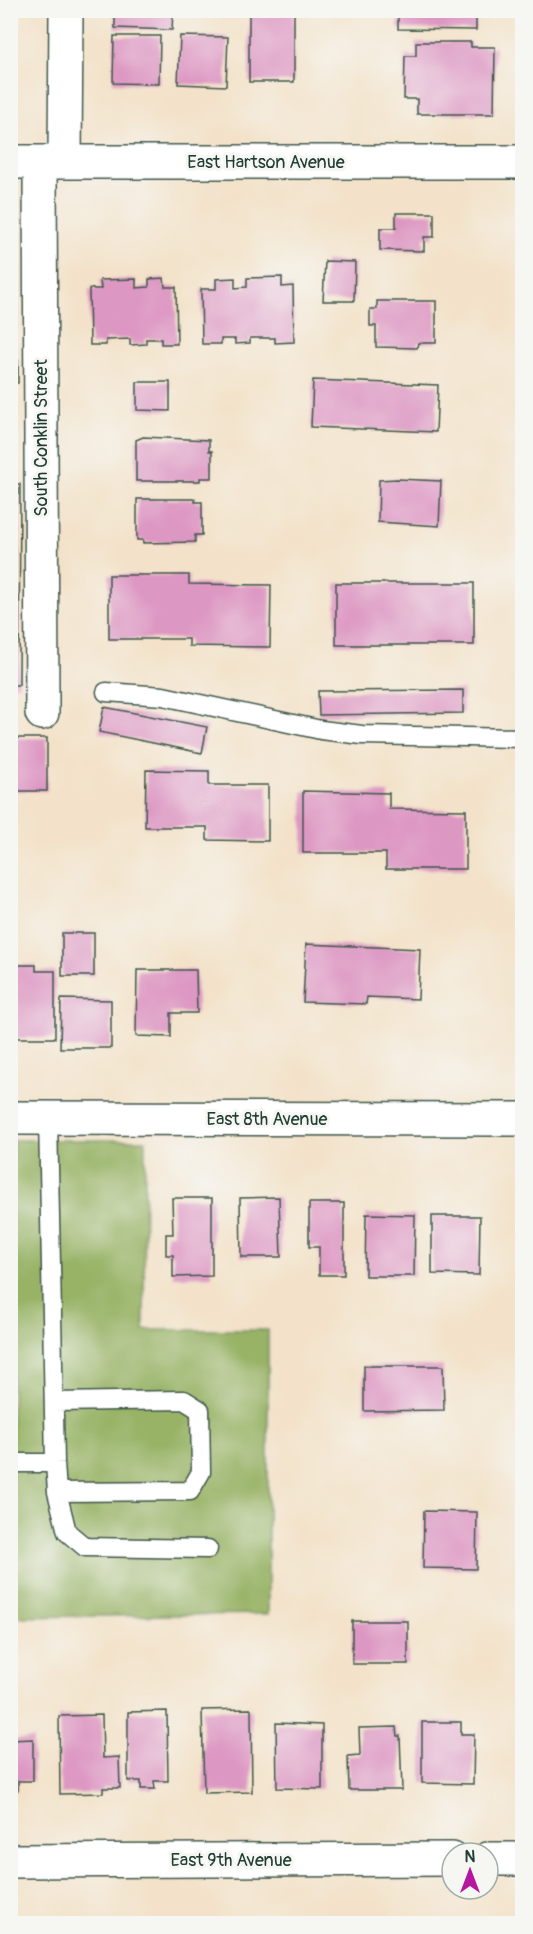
<svg xmlns="http://www.w3.org/2000/svg" width="533" height="1934" viewBox="0 0 533 1934" font-family="Pangolin,sans-serif">
<style>
.forest{fill:#98b366;stroke:#5c784d;stroke-width:1.5}
.building{fill:#dd97c3}
.lines{fill:none;stroke-linecap:round;stroke-linejoin:round}
.lane-casing{stroke:#3f564a;stroke-width:21}
.street-casing{stroke:#3f564a;stroke-width:36}
.lane{stroke:#fff;stroke-width:18}
.street{stroke:#fff;stroke-width:33}
.labels{text-anchor:middle;stroke-width:6;stroke-linejoin:round;paint-order:stroke}
.street-label{font-size:18px;fill:#1f3d34;stroke:#f6f6f2}
</style>
<rect width="100%" height="100%" fill="#f6f6f2"/>
<filter id="ink" filterUnits="userSpaceOnUse"><feTurbulence type="fractalNoise" baseFrequency=".0167" numOctaves="2"/><feDisplacementMap in="SourceGraphic" scale="12" xChannelSelector="R" yChannelSelector="G"/><feConvolveMatrix kernelMatrix="1 2 1 2 8 2 1 2 1" color-interpolation-filters="sRGB"/></filter>
<filter id="wash" filterUnits="userSpaceOnUse"><feTurbulence type="fractalNoise" baseFrequency=".008" numOctaves="4" result="noise"/><feDisplacementMap in="SourceGraphic" scale="24" xChannelSelector="R" yChannelSelector="G"/><feGaussianBlur stdDeviation="1.35" result="paint"/><feColorMatrix in="noise" values="0 0 0 0 0 0 0 0 0 0 0 0 0 0 0 0 0 1.4 0 .05"/><feComposite in="paint" operator="in"/></filter>
<g filter="url(#wash)">
<rect width="100%" height="100%" fill="#f3e2c9"/>
<path class="forest" d="M13 1140H145L144 1330H268V1614L11 1617Z"/>
<g id="blocks">
<path class="building" d="M115 10H173L172 30 115 28Z
M398 10H476V30L398 29Z
M249 11H294V82H249Z
M114 36H160L159 84 113 83Z
M180 36 228 37 226 86 178 84Z
M416 42H471V47H495L494 114H417V99H404L405 56H416Z
M396 213H434V237H424V251L380 250V228H396Z
M325 261 355 262 354 301H323Z
M282 277V287L293 286 294 342 275 343V338H250V343L235 344V339H221V344H202L201 289H216V279L235 278V288L247 287V278Z
M164 278 165 287H176L177 344H161V339H146V344L130 345V339L106 340V345H90L89 289H101L100 280 136 279V288L149 287V279Z
M377 301H436V343H418L417 348 376 347V326H370V309H377Z
M10 359 18 360V383H10Z
M313 380 438 385 436 432 311 427Z
M137 382H170V411L137 410Z
M143 437 209 440V451H212V478H200V481H136V440Z
M10 446H14V484H20L19 685H13V723H10Z
M397 479 441 481 439 526 378 522 379 480Z
M137 499H195V502H202V535H195V542L143 543V540H137Z
M109 575H189V584L271 585 270 647 189 646V639H109Z
M336 583H474V645H336Z
M463 690V713L319 715 318 691Z
M104 707 207 727 202 753 99 732Z
M10 738H47V791H10Z
M146 770 209 771V785H268V841L207 840V827H145Z
M303 791 389 793V809L466 810V869H386V853H303Z
M62 933H94V976H62Z
M306 944 420 949 418 999 367 997 366 1004 303 1002Z
M12 965H36V971H55V1038H11Z
M137 970H196L197 1013H171V1037L136 1036Z
M61 999 111 1000V1048H60Z
M279 1197 281 1257H241L240 1198Z
M172 1198H212V1276L173 1277V1255H166V1234H173Z
M309 1203H344V1275H319V1247H309Z
M366 1214 415 1215 414 1276H365Z
M432 1216H480L479 1275 432 1274Z
M364 1366H443L444 1410 364 1411Z
M424 1511 477 1512 476 1569 423 1568Z
M352 1621H408V1664H352Z
M251 1709 252 1792 204 1793 202 1710Z
M167 1711 168 1781H154L155 1789H141V1781H128V1712Z
M102 1715 103 1758 119 1757 120 1788H103V1793L60 1794 59 1716Z
M422 1722H461V1734H474L473 1784 422 1783Z
M276 1723 322 1725V1789L277 1788Z
M396 1727 397 1736H400L402 1790H349L348 1756 360 1755 359 1728Z
M33 1739V1781H18V1790H10V1740Z
M373 1920 418 1921V1924H373Z"/>
</g>
</g>
<g filter="url(#ink)">
<use href="#blocks" fill-opacity="0" stroke="#3f564a" stroke-width="1.5"/>
<g class="lines">
<defs>
<path id="lane" d="M106 692 163 696 321 730 362 735 522 738
M48 1118 55 1463 57 1492 190 1491 201 1472 200 1410 184 1400 55 1402
M10 1463H55
M57 1492 67 1532 85 1547 208 1549"/>
<path id="street" d="M10 162H522
M40 162 42 713
M65 162 66 10
M10 1118 522 1119
M488 1859H522
M10 1861 452 1859"/>
</defs>
<use href="#lane" class="lane-casing"/>
<use href="#street" class="street-casing"/>
<use href="#lane" class="lane"/>
<use href="#street" class="street"/>
</g>
</g>
<g class="labels">
<g class="street-label">
<text x="266" y="168">East Hartson Avenue</text>
<text transform="translate(41 438) rotate(-90)" y="6">South Conklin Street</text>
<text x="267" y="1125">East 8th Avenue</text>
<text x="231" y="1866">East 9th Avenue</text>
</g>
</g>
<rect width="533" height="1934" fill="none" stroke="#f6f6f2" stroke-width="36"/>
<g transform="translate(470 1871)"><circle r="28" fill="#f6f6f2" stroke="#a0aca6" stroke-width="1.5"/>
<path d="M0-4.5L10 22L0 15L-10 22Z" fill="#b5179e"/>
<text y="-9" font-size="16" font-weight="bold" text-anchor="middle" fill="#1f3d34">N</text>
</g>
</svg>
